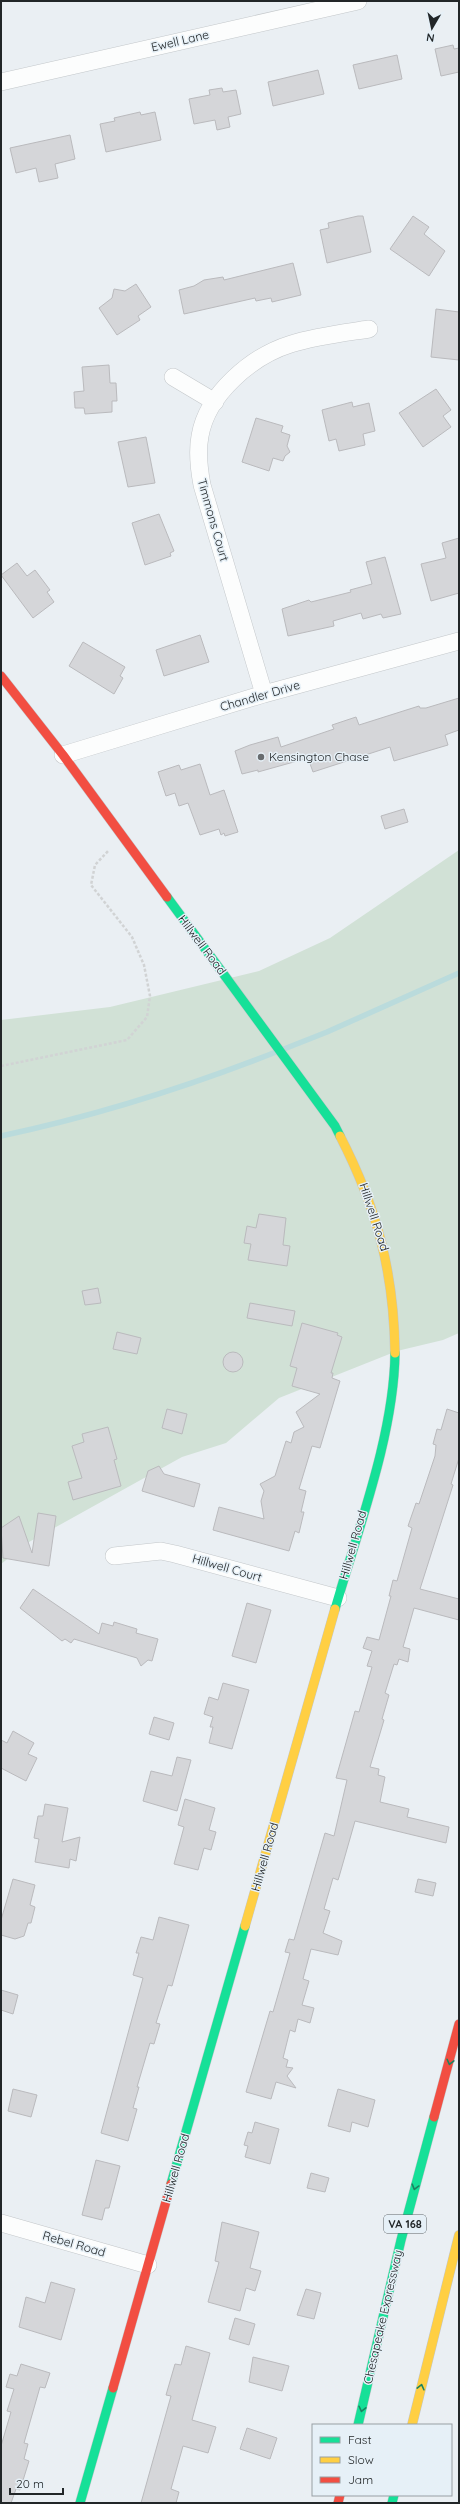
<svg xmlns="http://www.w3.org/2000/svg" width="460" height="2504" viewBox="0 0 460 2504" font-family="Quicksand,sans-serif">
<style>
.green{fill:#d1e1d6}
.lines{fill:none;stroke-linecap:round;stroke-linejoin:round}
.stream{stroke:#badbdc;stroke-width:5.5}
.building{fill:#d5d6d9;stroke:#bababd}
.street-casing{stroke:#c3c7ca;stroke-width:18}
.fast-casing{stroke:#c3c7ca;stroke-width:10}
.slow-casing{stroke:#c3c7ca;stroke-width:10}
.jam-casing{stroke:#c3c7ca;stroke-width:10}
.path{stroke:#d1d3d4;stroke-width:2.5;stroke-dasharray:3 2;stroke-linecap:butt}
.street{stroke:#fcfdfd;stroke-width:17}
.fast{stroke:#16e098;stroke-width:9}
.slow{stroke:#ffcf43;stroke-width:9}
.jam{stroke:#f24e42;stroke-width:9}
.oneway{stroke:#1c8360}
.poi-dot{fill:#686c6f;stroke:#e6f0f7;stroke-width:1.5}
.labels{text-anchor:middle;stroke-width:3;stroke-linejoin:round;paint-order:stroke}
.shield{fill:#e6f0f7;stroke:#5d6366;stroke-width:1}
.shield-label{font-size:11px;font-weight:bold;fill:#222628}
.street-label{font-size:12px;fill:#222628;stroke:#e6f0f7}
.poi-label{font-size:12px;fill:#222628;stroke:#e6f0f7;text-anchor:start}
</style>
<rect width="100%" height="100%" fill="#eaeff3"/>
<path class="green" d="M459 850V1333L443 1340 397 1351 279 1398 226 1443 182 1457 29 1542 1 1564V1020L110 1007 259 971 330 938Z"/>
<g class="lines">
<path class="stream" d="M284 1049 327 1032 459 973
M1 1136C95 1116 187 1087 276 1052"/>
</g>
<path class="building" d="M453 45 454 49 459 48V72L441 76 435 49Z
M397 55 402 79 359 89 353 65Z
M318 70 324 94 273 106 268 82Z
M222 88 223 92 236 90 241 114 228 117 230 127 217 130 215 120 194 124 189 99 210 95 209 90Z
M140 112 141 115 155 112 161 140 106 152 100 124 115 121 114 118Z
M70 135 75 159 55 164 58 178 39 182 36 168 16 173 10 148Z
M358 216H363L371 252 327 263 320 230 329 228 328 223Z
M413 216 429 227 424 234 445 251 429 276 390 249Z
M293 263 301 295 272 302 271 298 256 301 255 298 184 314 179 290 194 286 204 280 223 277 224 280Z
M136 284 151 307 138 316 140 320 117 335 99 308 112 298 114 289 125 291Z
M436 309 459 312V360L431 357Z
M109 365 110 383H116L117 401H112V412L85 414 84 408H75L74 392 84 391 82 367Z
M436 389 451 410 443 416 451 427 423 447 399 413Z
M352 402 353 407 369 403 375 431 363 434 365 445 339 451 336 439 329 441 322 410Z
M256 418 283 426 281 432 290 435 287 446 290 452 285 456 283 461 273 458 269 471 242 462Z
M146 437 155 483 128 487 118 442Z
M159 514 174 551 170 553 171 556 145 565 132 523Z
M459 538V593L431 601 421 564 446 558 442 543Z
M385 557 401 614 383 618 381 614 363 619 361 613 333 621 334 626 288 636 282 609 309 600 311 602 351 592 350 590 372 584 366 562Z
M17 563 27 576 35 570 50 590 47 592 54 602 33 618 1 575Z
M200 635 209 662 164 676 156 650Z
M83 642 125 667 120 676 123 678 114 694 69 666Z
M459 698V730L445 735 448 745 394 761 390 747 313 772 308 758 258 772V770L242 774 235 751 250 745 278 737 281 747 334 729 332 725 356 717 359 725 419 706 420 708H426Z
M200 764 210 795 224 790 238 832 225 836 224 833 221 835 219 829 200 835 188 803 179 806 175 793 166 796 158 772 179 765 181 770Z
M404 809 408 822 385 829 381 816Z
M259 1214 286 1218 283 1245 290 1246 287 1266 248 1260 251 1244 244 1243 247 1226 256 1228Z
M98 1288 101 1303 85 1305 82 1291Z
M250 1303 295 1311 292 1326 247 1318Z
M302 1323 338 1333 337 1335 342 1337 331 1373H333L332 1378 340 1381 320 1448 312 1446 299 1489 306 1491 301 1512H304L299 1533 295 1531 289 1551 213 1530 219 1507 264 1519 261 1501 264 1491 260 1484 275 1476 286 1441 291 1443 294 1432 304 1427 296 1412 320 1394 292 1386 297 1368 290 1366Z
M117 1332 141 1338 137 1354 113 1349Z
M223 1362a10 10 0 1 1 20 0a10 10 0 1 1-20 0Z
M167 1409 187 1414 182 1434 162 1428Z
M447 1409 459 1413V1458L451 1484 453 1485 420 1589 459 1599V1620L414 1608 403 1647 410 1649 408 1662 399 1659 397 1665 394 1664 385 1693 389 1695 382 1719 384 1720 370 1767 379 1769 378 1775 385 1777 380 1802 409 1809 407 1817 449 1827 446 1843 355 1821 339 1877 338 1880 333 1878 324 1909 330 1911 323 1933 342 1941 338 1955 311 1949 303 1979 309 1981 302 2005 314 2008 310 2023 298 2019 295 2032 290 2030 283 2058 288 2060 286 2067 293 2068 287 2076 296 2088 276 2082 271 2099 246 2092 270 2011 273 2012 290 1953 285 1952 289 1939 294 1940 325 1833 334 1836 347 1780 336 1778 355 1711 359 1712 372 1667 367 1666 372 1651 363 1648 367 1637 379 1640 391 1596H389L393 1580 397 1581 412 1528 408 1526 416 1503 419 1504 435 1456 436 1445 433 1444 437 1429 441 1430Z
M108 1427 117 1459 114 1460 121 1486 73 1500 68 1482 82 1478 72 1446 84 1442 82 1434Z
M159 1466 164 1474 200 1484 194 1507 142 1491 148 1471Z
M38 1513 56 1516 49 1566 3 1558 1 1528 19 1516 32 1553Z
M33 1589 99 1634 102 1623 113 1626 114 1622 137 1629 136 1633 158 1639 152 1661 148 1660 141 1666 137 1658 74 1639 71 1643 65 1639 62 1641 20 1608Z
M247 1603 271 1610 256 1663 232 1656Z
M223 1683 249 1690 232 1749 209 1743 213 1727H210L213 1717 204 1714 209 1697 218 1700Z
M154 1717 174 1723 169 1740 149 1734Z
M13 1731 34 1743 28 1754 37 1758 26 1781 1 1768V1740L7 1743Z
M177 1757 191 1760 177 1811 143 1801 151 1771 172 1776Z
M185 1799 215 1808 209 1830 216 1832 211 1850 204 1848 198 1870 174 1864 184 1827 178 1825Z
M45 1804 68 1808 62 1842 80 1837 76 1861 70 1859 69 1868 35 1862 39 1839 34 1838 38 1816H43Z
M13 1879 35 1885 30 1905 35 1907 31 1923H28L24 1936 15 1939 1 1935V1920Z
M418 1879 436 1883 433 1896 415 1892Z
M159 1917 189 1925 172 1986 168 1985 156 2023 160 2024 154 2044 150 2043 137 2087H139L133 2108 137 2109 128 2141 101 2133 143 1978 133 1975 139 1953H136L141 1937 153 1940Z
M1 1990 18 1995 13 2014 1 2010Z
M13 2089 37 2095 31 2117 8 2111Z
M338 2089 375 2100 368 2127 352 2122 350 2132 328 2126Z
M255 2122 279 2129 270 2164 245 2157 248 2146 244 2145 248 2132 252 2133Z
M96 2160 120 2166 109 2208H105L102 2220 82 2215Z
M311 2173 329 2178 325 2192 307 2188Z
M222 2222 259 2232 250 2268 261 2271 255 2291 246 2288 240 2311 208 2302 219 2262 215 2261Z
M51 2282 75 2289 61 2340 19 2327 26 2297 45 2303Z
M306 2289 321 2293 314 2319 297 2315Z
M235 2318 255 2324 249 2345 229 2339Z
M186 2346 210 2353 192 2420 216 2427 208 2453 183 2446 171 2489 179 2492 176 2503H141L171 2396 166 2395 175 2364 181 2365Z
M253 2357 289 2366 282 2391 249 2382Z
M21 2364 50 2373 45 2388 40 2387 24 2443 28 2444 24 2459 29 2461 20 2490 16 2489 11 2503H1V2446L11 2412 7 2411 14 2389 6 2387 10 2374 17 2376Z
M247 2428 277 2438 270 2459 240 2449Z"/>
<g class="lines">
<defs>
<path id="street" d="M1 82 358 1
M173 377 215 402
M264 694 202 485C199 469 197 452 200 436 207 394 252 356 291 344 316 336 343 333 369 329
M63 755 264 694 459 641
M114 1556 161 1551 175 1554 338 1598
M1 2223 148 2265"/>
<path id="fast" d="M167 897 335 1126 340 1136
M335 1609C358 1529 394 1435 395 1353
M171 2184 245 1926
M358 2425 401 2240 434 2117
M80 2503 113 2388
M392 2503 394 2495"/>
<path id="slow" d="M340 1136C377 1208 394 1272 395 1353
M245 1926 335 1609
M412 2425 459 2235"/>
<path id="jam" d="M1 676 63 755 167 897
M434 2117 459 2024
M113 2388 171 2184
M338 2503 340 2495"/>
</defs>
<use href="#street" class="street-casing"/>
<use href="#fast" class="fast-casing"/>
<use href="#slow" class="slow-casing"/>
<use href="#jam" class="jam-casing"/>
<path class="path" d="M1 1066 127 1040 147 1017 150 996 144 965 132 937 91 885 95 865 109 850"/>
<use href="#street" class="street"/>
<use href="#fast" class="fast"/>
<use href="#slow" class="slow"/>
<use href="#jam" class="jam"/>
</g>
<defs><path id="oneway-chevron" d="M-2-3.5L2.5 0L-2 3.5" fill="none" stroke-width="1.6" stroke-linecap="round" stroke-linejoin="round"/></defs>
<g class="oneway">
<use href="#oneway-chevron" transform="translate(450 2062) rotate(104)"/>
<use href="#oneway-chevron" transform="translate(415 2187) rotate(105)"/>
<use href="#oneway-chevron" transform="translate(421 2387) rotate(-76)"/>
<use href="#oneway-chevron" transform="translate(362 2409) rotate(103)"/>
</g>
<circle class="poi-dot" cx="261" cy="757" r="4"/>
<g class="labels">
<rect class="shield" x="384" y="2215" width="42" height="18" rx="3"/>
<g class="shield-label">
<text x="405" y="2228">VA 168</text>
</g>
<g class="street-label">
<text transform="translate(180 41) rotate(-13)" y="4">Ewell Lane</text>
<text transform="translate(213 520) rotate(74)" y="4">Timmons Court</text>
<text transform="translate(260 696) rotate(-16)" y="4">Chandler Drive</text>
<text transform="translate(202 945) rotate(53)" y="4">Hillwell Road</text>
<text transform="translate(374 1217) rotate(72)" y="4">Hillwell Road</text>
<text transform="translate(353 1545) rotate(-74)" y="4">Hillwell Road</text>
<text transform="translate(227 1568) rotate(16)" y="4">Hillwell Court</text>
<text transform="translate(265 1857) rotate(-74)" y="4">Hillwell Road</text>
<text transform="translate(176 2168) rotate(-74)" y="4">Hillwell Road</text>
<text transform="translate(74 2244) rotate(16)" y="4">Rebel Road</text>
<text transform="translate(383 2317) rotate(-77)" y="4">Chesapeake Expressway</text>
</g>
<g class="poi-label">
<text x="269" y="761">Kensington Chase</text>
</g>
</g>
<rect width="460" height="2504" fill="none" stroke="#222628" stroke-width="4"/>
<rect x="312" y="2424" width="140" height="72" fill="#e6f0f7" stroke="#989fa4"/>
<rect x="320" y="2437" width="20" height="6" fill="#16e098" stroke="#989fa4"/>
<text x="348" y="2444" font-size="12" fill="#222628">Fast</text>
<rect x="320" y="2457" width="20" height="6" fill="#ffcf43" stroke="#989fa4"/>
<text x="348" y="2464" font-size="12" fill="#222628">Slow</text>
<rect x="320" y="2477" width="20" height="6" fill="#f24e42" stroke="#989fa4"/>
<text x="348" y="2484" font-size="12" fill="#222628">Jam</text>
<g transform="translate(432 28) rotate(189)" stroke="#e6f0f7" stroke-width="3" paint-order="stroke">
<path d="M0-3L7 15L0 10L-7 15Z" fill="#222628"/>
<text y="-6" font-size="11" font-weight="bold" text-anchor="middle" fill="#222628">N</text>
</g>
<path d="M10 2488v6h53v-6" fill="none" stroke="#222628" stroke-width="2"/>
<text x="16" y="2488" font-size="12" fill="#222628" stroke="#e6f0f7" stroke-width="3" paint-order="stroke">20 m</text>
</svg>
